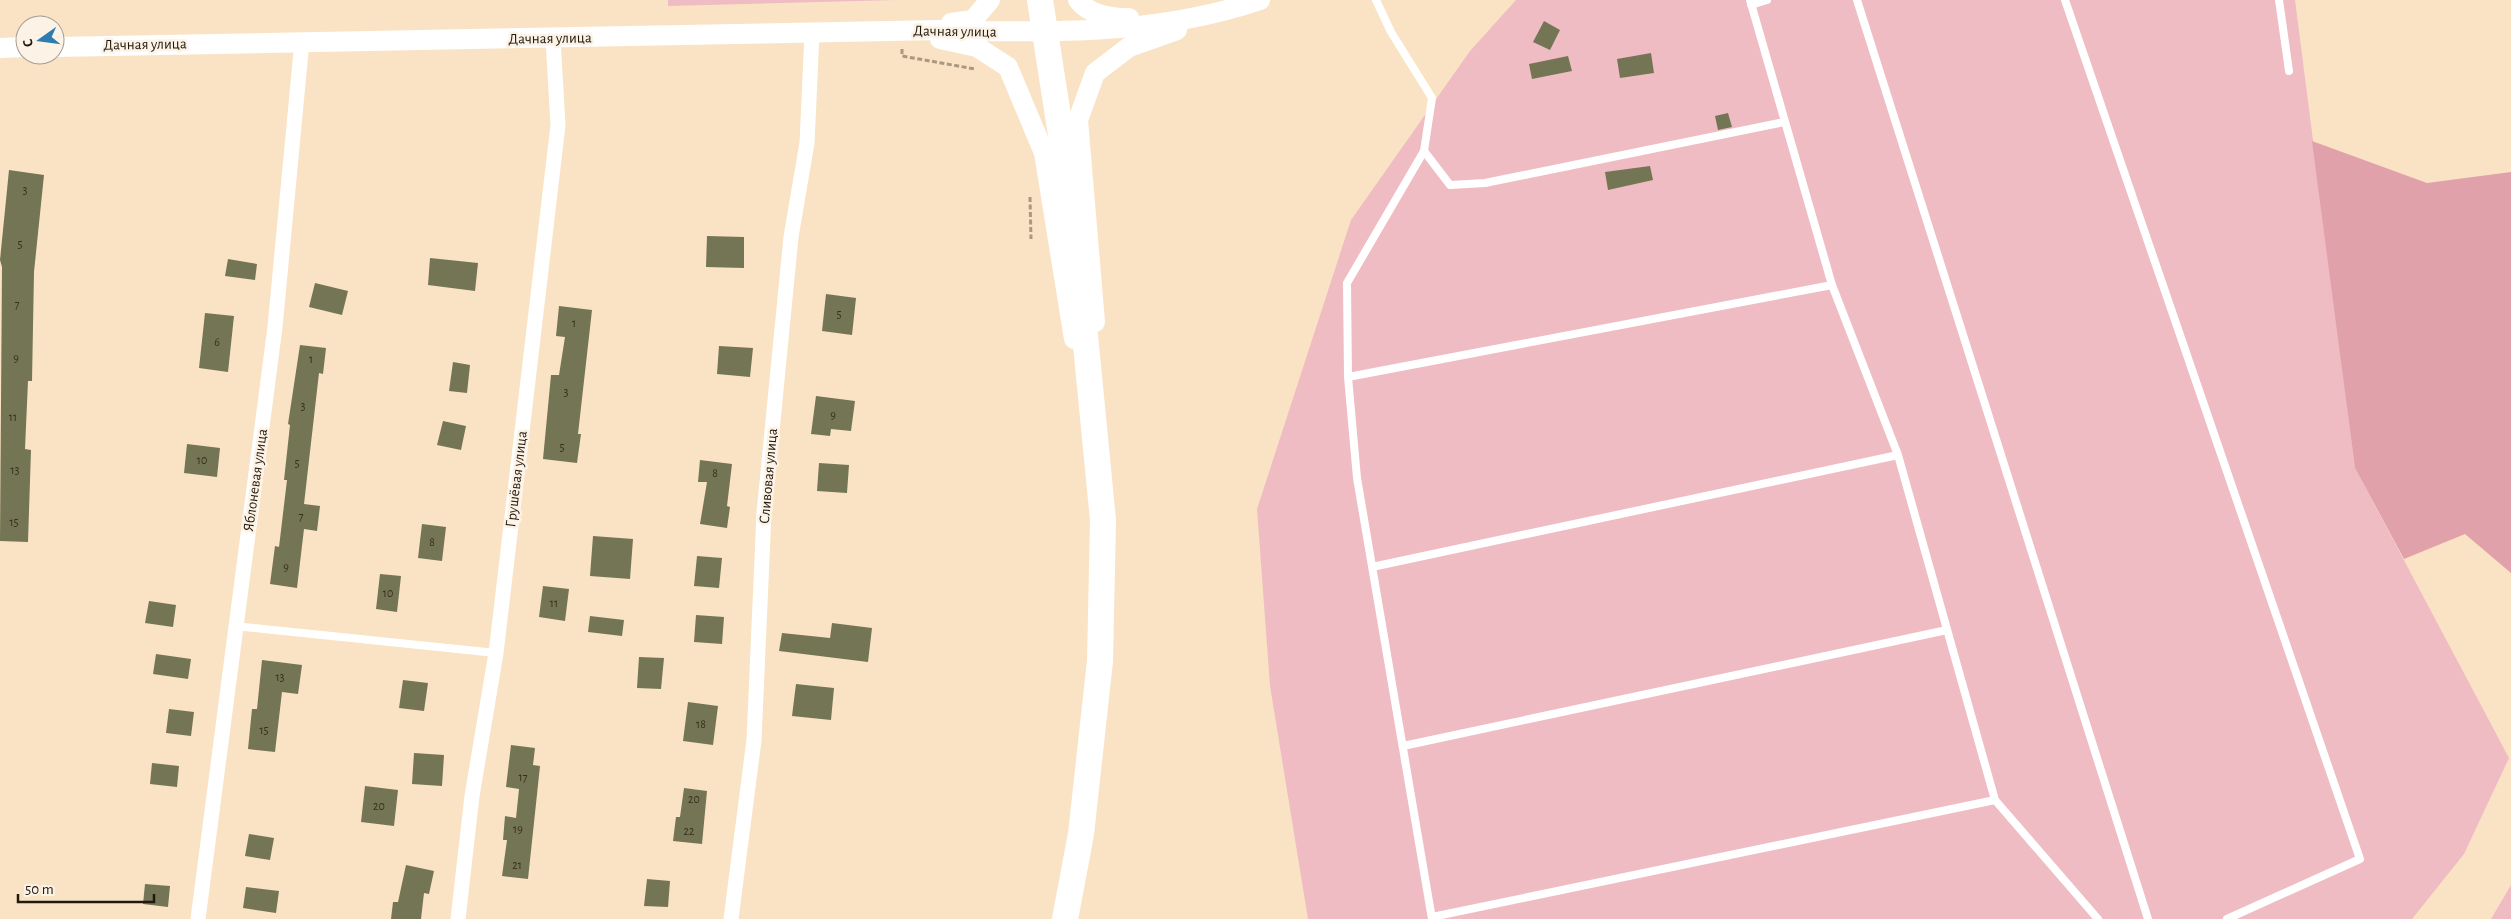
<svg xmlns="http://www.w3.org/2000/svg" width="2511" height="919" viewBox="0 0 2511 919" font-family="'Alegreya Sans',sans-serif">
<style>
.green{fill:#eebcc2}
.forest{fill:#e0a1aa}
.building{fill:#747554}
.lines{fill:none;stroke-linecap:round;stroke-linejoin:round}
.path{stroke:#aa9880;stroke-width:3;stroke-dasharray:5 2.5;stroke-linecap:butt}
.lane{stroke:#fff;stroke-width:8}
.street{stroke:#fff;stroke-width:15}
.secondary{stroke:#fff;stroke-width:20}
.highway{stroke:#fff;stroke-width:26}
.labels{text-anchor:middle;stroke-width:5;stroke-linejoin:round;paint-order:stroke}
.number-label{font-size:12px;fill:#36301f}
.street-label{font-size:15px;fill:#21190d;stroke:#fcf2e6}
</style>
<rect width="100%" height="100%" fill="#fae3c4"/>
<path class="green" d="M668 0H896L668 6Z
M1516 0H2295L2355 468 2509 758 2464 854 2412 919H1308L1270 686 1257 509 1351 220 1470 51Z
M2511 885V919H2491Z"/>
<path class="forest" d="M2312 141 2427 183 2511 172V573L2465 534 2404 559 2355 468Z"/>
<path class="building" d="M1544 21 1560 30 1550 50 1533 42Z
M1651 53 1654 73 1620 78 1617 59Z
M1568 56 1572 71 1532 79 1529 64Z
M1728 113 1732 127 1718 130 1715 116Z
M1650 166 1653 180 1608 190 1605 172Z
M9 170 44 175 34 272 32 381H28L25 449 31 450 28 542 0 541 2 267 0 260Z
M707 236 744 237V268L706 267Z
M430 258 478 263 475 291 428 285Z
M228 259 257 264 255 280 225 276Z
M315 283 348 291 342 315 309 307Z
M826 294 856 298 852 335 822 331Z
M559 306 592 310 578 434H581L577 463 543 459 551 375H559L565 337 556 336Z
M205 313 234 316 228 372 199 368Z
M300 345 326 348 323 374 319 373 304 504 320 506 317 531 304 529 297 588 270 584 275 546 279 547 287 480H284L290 425 288 424Z
M719 346 753 348 750 377 717 374Z
M453 362 470 365 467 393 449 391Z
M816 396 855 401 851 431 831 429 830 436 811 434Z
M443 421 466 426 461 450 437 445Z
M187 444 220 448 217 477 184 473Z
M700 460 732 464 727 506 730 507 727 528 700 524 707 482H698Z
M819 463 849 465 847 493 817 491Z
M422 524 446 527 442 561 418 558Z
M593 536 633 539 630 579 590 576Z
M697 556 722 558 719 588 694 586Z
M380 574 401 576 397 612 376 609Z
M543 586 569 589 565 621 539 617Z
M149 601 176 605 173 627 145 623Z
M696 615 724 617 722 644 694 642Z
M590 616 624 620 622 636 588 632Z
M832 623 872 628 868 662 779 651 782 633 830 638Z
M156 654 191 659 188 679 153 674Z
M639 657 664 658 661 689 637 688Z
M262 660 302 665 298 694 282 692 275 752 248 749 252 709H257Z
M403 680 428 683 424 711 399 708Z
M796 684 834 688 831 720 792 716Z
M688 702 718 706 713 745 683 741Z
M169 709 194 712 191 736 166 733Z
M511 745 535 748 533 765 540 766 528 879 502 876 507 840H503L505 816 516 818 519 789 506 787Z
M414 753 444 755 442 786 412 784Z
M152 763 179 766 177 787 150 784Z
M365 786 398 790 394 826 361 822Z
M684 788 707 791 702 844 673 841 676 817H680Z
M249 834 274 838 270 860 245 856Z
M406 865 434 871 429 894 424 893 421 919H391L393 902H398Z
M647 879 670 881 668 907 644 906Z
M145 884 170 886 168 907 143 904Z
M246 887 279 891 276 913 243 908Z"/>
<g class="lines">
<path class="path" d="M902 49V56L975 69
M1030 197 1031 239"/>
<path class="lane" d="M1376 0 1391 32 1432 98 1424 151 1347 283 1348 377 1357 478 1432 919
M1750 0 1832 285 1898 455 1995 800 2098 919
M1857 0 2148 919
M2065 0 2360 859 2227 919
M2279 0 2289 71
M1751 5 1767 0
M1424 151 1450 185 1485 183 1784 122
M1348 377 1832 285
M1372 567 1898 455
M235 626 496 653
M1403 746 1947 630
M1432 917 1995 800"/>
<path class="street" d="M198 919 275 327 302 41
M458 919 472 796 496 653 558 125 553 39
M731 919 754 740 764 513 791 237 807 143 812 33"/>
<path class="secondary" d="M1078 0C1088 14 1111 19 1129 18
M951 23 973 20 990 0
M940 39 977 47 1008 67 1044 153 1074 339
M55 47 940 30C1047 33 1157 35 1260 0
M0 48 25 47
M1095 322 1078 120 1095 73 1129 47 1177 30"/>
<path class="highway" d="M1040 0 1073 212 1103 520 1100 661 1081 834 1065 919"/>
</g>
<g class="labels">
<g class="number-label">
<text x="25" y="194">3</text>
<text x="20" y="248">5</text>
<text x="17" y="308">7</text>
<text x="839" y="318">5</text>
<text x="574" y="327">1</text>
<text x="217" y="346">6</text>
<text x="16" y="362">9</text>
<text x="311" y="363">1</text>
<text x="566" y="396">3</text>
<text x="303" y="410">3</text>
<text x="833" y="419">9</text>
<text x="13" y="421">11</text>
<text x="562" y="451">5</text>
<text x="202" y="464">10</text>
<text x="297" y="467">5</text>
<text x="15" y="474">13</text>
<text x="715" y="477">8</text>
<text x="301" y="520">7</text>
<text x="14" y="526">15</text>
<text x="432" y="546">8</text>
<text x="286" y="571">9</text>
<text x="388" y="597">10</text>
<text x="554" y="607">11</text>
<text x="280" y="681">13</text>
<text x="701" y="728">18</text>
<text x="264" y="734">15</text>
<text x="523" y="781">17</text>
<text x="694" y="803">20</text>
<text x="379" y="810">20</text>
<text x="518" y="833">19</text>
<text x="689" y="835">22</text>
<text x="517" y="869">21</text>
</g>
<g class="street-label">
<text transform="translate(955 31) rotate(1)" y="5">Дачная улица</text>
<text transform="translate(550 38) rotate(-1)" y="5">Дачная улица</text>
<text transform="translate(145 44) rotate(-1)" y="5">Дачная улица</text>
<text transform="translate(768 476) rotate(-85)" y="5">Сливовая улица</text>
<text transform="translate(516 479) rotate(-83)" y="5">Грушёвая улица</text>
<text transform="translate(255 480) rotate(-82)" y="5">Яблоневая улица</text>
</g>
</g>
<g transform="translate(40 40) rotate(256)"><circle r="24" fill="#fcf2e6" stroke="#a49b8f"/>
<path d="M0-4L9 19L0 12L-9 19Z" fill="#2c7eaf"/>
<text y="-8" font-size="14" font-weight="bold" text-anchor="middle" fill="#21190d">С</text>
</g>
<path d="M18 894v8h136v-8" fill="none" stroke="#21190d" stroke-width="2.5"/>
<text x="25" y="894" font-size="15" fill="#21190d" stroke="#fcf2e6" stroke-width="4" paint-order="stroke">50 m</text>
</svg>
